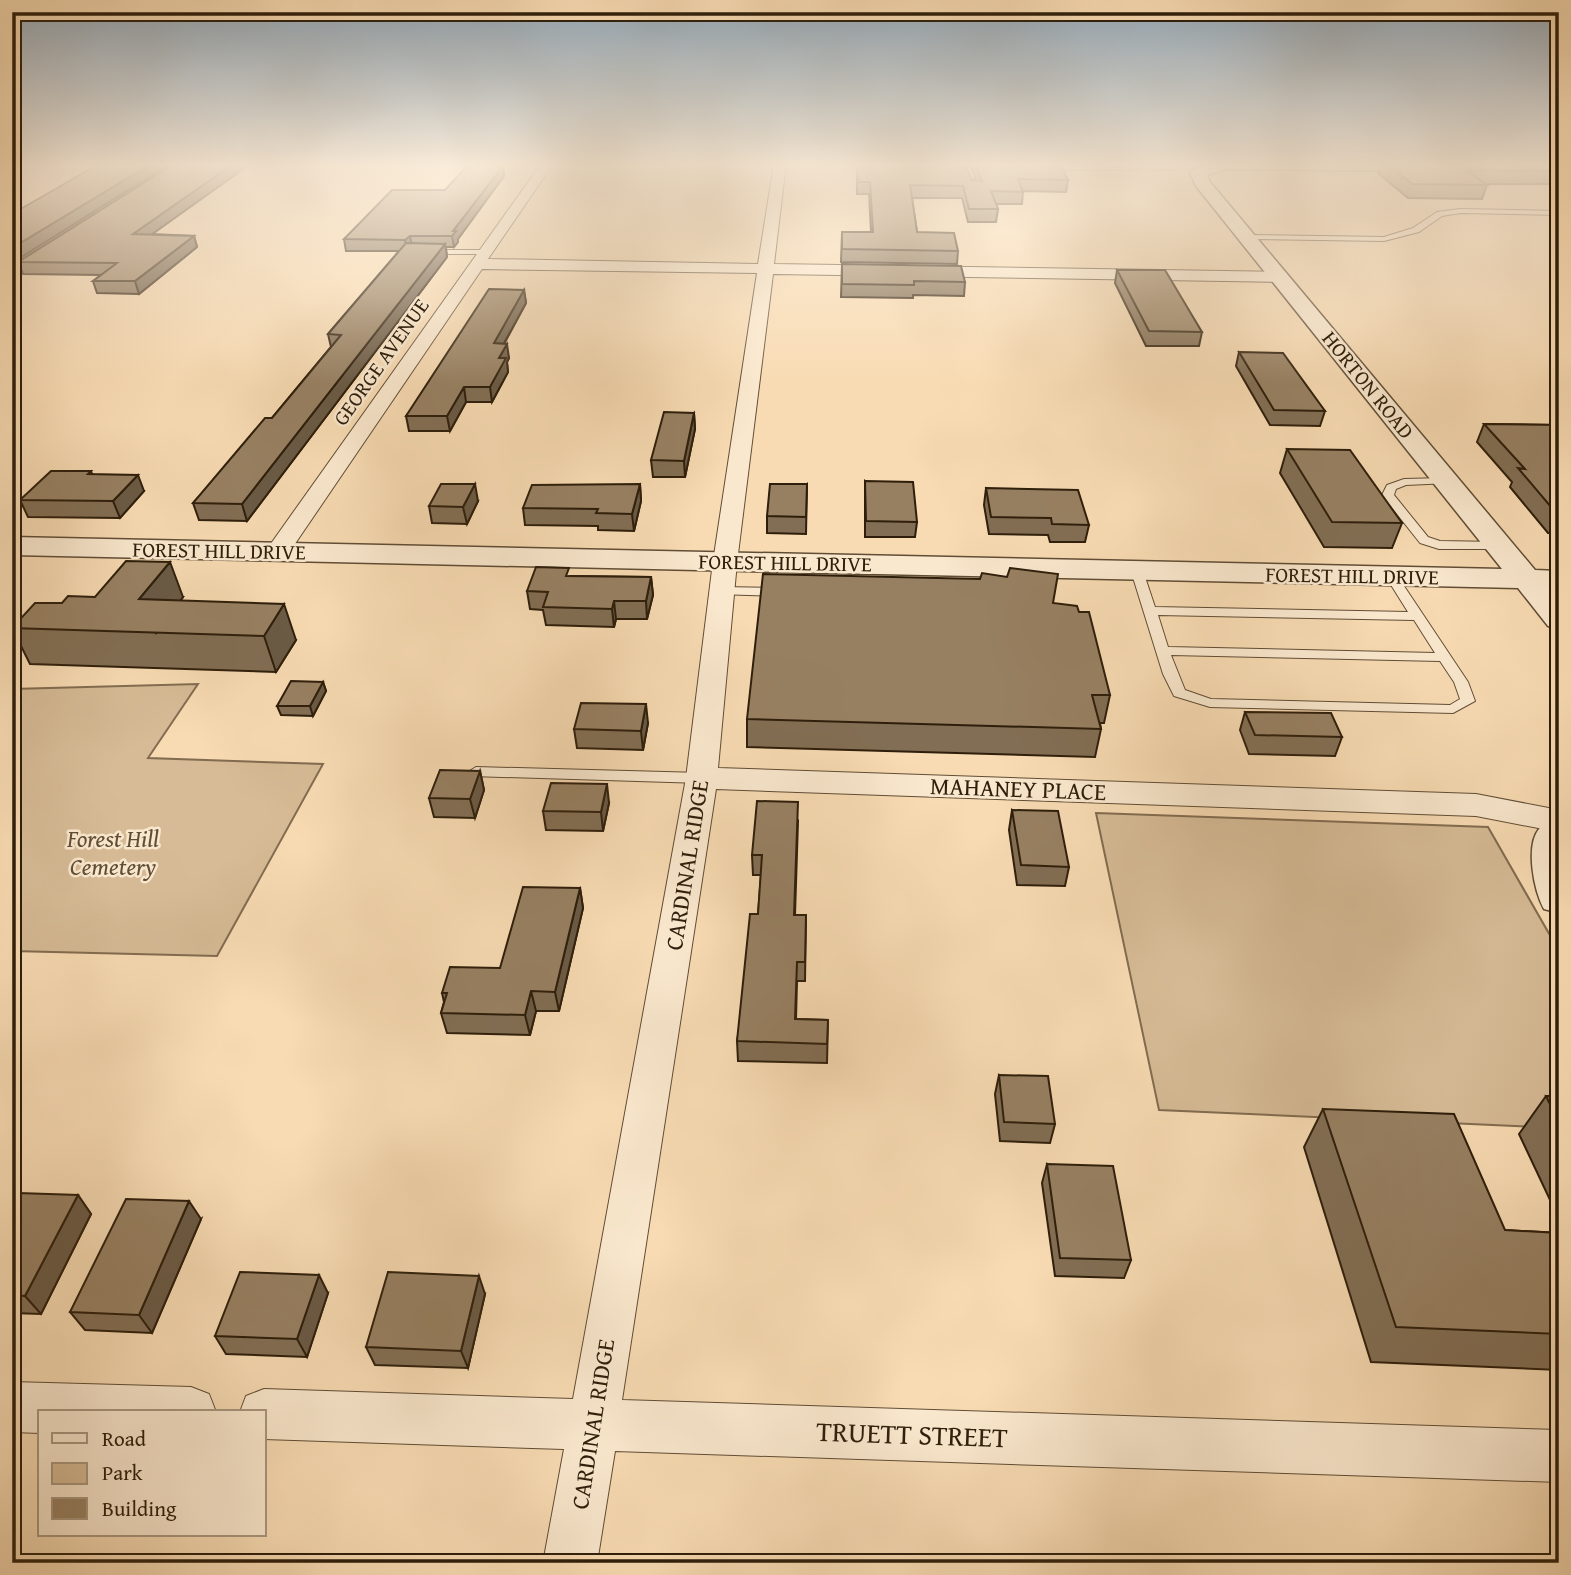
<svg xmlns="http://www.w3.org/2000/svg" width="1571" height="1575" viewBox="0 0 1571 1575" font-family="'Gentium Book Plus',serif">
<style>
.green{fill:#d6bb96;stroke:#826c50;stroke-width:2}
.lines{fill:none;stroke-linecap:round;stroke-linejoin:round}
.service-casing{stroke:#604d35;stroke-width:2}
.minor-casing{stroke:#604d35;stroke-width:2}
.tertiary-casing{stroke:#604d35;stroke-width:3}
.secondary-casing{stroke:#2e1e0b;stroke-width:3}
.service{fill:#fae8ce;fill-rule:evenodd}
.minor{fill:#fae8ce;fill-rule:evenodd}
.tertiary{fill:#fae8ce;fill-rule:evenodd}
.secondary{fill:#fae8ce;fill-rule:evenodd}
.wall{fill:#826e54;stroke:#2e1e0b;stroke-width:2}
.shaded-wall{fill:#6a5a45;stroke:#2e1e0b;stroke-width:2}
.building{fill:#978062;stroke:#2e1e0b;stroke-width:2}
.labels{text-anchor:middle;stroke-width:5;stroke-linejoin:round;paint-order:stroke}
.far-street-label{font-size:21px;fill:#2e1e0b;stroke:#fae8ce}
.street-label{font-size:24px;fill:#2e1e0b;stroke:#fae8ce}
.park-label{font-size:24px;font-style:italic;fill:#604d35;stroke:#fae8ce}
.near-street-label{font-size:28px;fill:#2e1e0b;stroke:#fae8ce}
</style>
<rect width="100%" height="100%" fill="#f8dbb3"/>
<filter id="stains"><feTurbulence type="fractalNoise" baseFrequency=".00286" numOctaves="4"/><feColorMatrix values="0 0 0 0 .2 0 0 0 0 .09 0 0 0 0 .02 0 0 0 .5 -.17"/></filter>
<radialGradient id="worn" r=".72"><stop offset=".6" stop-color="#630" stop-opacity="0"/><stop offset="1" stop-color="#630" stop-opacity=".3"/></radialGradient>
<path class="green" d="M198 684 148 758 323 764 217 956 12 951V689Z
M1096 813 1488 827 1559 951V1128L1159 1110Z"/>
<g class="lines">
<defs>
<path id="service" d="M1057 164 1064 166 1174 170H1062Z
M1460 209 1559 211V215L1460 213 1442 216 1419 232 1384 241 1247 239 1243 237 1247 235 1384 237 1413 228 1437 212Z
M422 250H486L490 252 486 254H425Z
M1445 478 1451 481 1449 483 1406 485 1396 489 1394 495 1428 537 1440 541 1497 542 1503 546 1501 549H1439L1420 543 1382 495 1387 485 1404 479Z
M1137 567 1143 571 1155 607 1408 612 1386 577 1388 574H1396L1468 682 1475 701 1453 713 1210 707 1174 696 1163 674 1131 571ZM1158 615 1414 620 1435 653 1168 647ZM1171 655 1440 661 1454 682 1460 699 1450 705 1211 699 1185 690Z
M722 587 783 588 789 592 783 596 717 594V588Z
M476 767 702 773 710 778 702 783 471 776 468 772Z"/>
<path id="minor" d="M541 164H553L488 259 758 264 774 164H786L774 264 1281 272 1289 277 1281 282 773 274 737 562 718 768 1476 794 1559 810V832L1476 816 716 789 622 1400 1559 1430V1482L615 1451 597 1563H543L564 1449 264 1439V1412H240L246 1396 264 1389 573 1399 686 778 713 562 757 273 482 269 286 557 277 559 268 557 265 552Z
M55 240 60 242 63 245 60 248 12 278V266Z
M12 1382 191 1387 209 1394 216 1412H40V1433L12 1432Z"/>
<path id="tertiary" d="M1211 164H1234L1232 167 1207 175 1210 182 1535 570 1559 571V589H1551L1559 598V629L1548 626 1518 588 12 555V537L1502 569 1196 186 1190 173 1192 170Z
M1559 819V913L1544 909C1534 891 1525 846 1539 829 1544 822 1552 821 1559 819Z"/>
<path id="secondary" d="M1215 164H1440L1442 166 1434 171 1223 169Z"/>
</defs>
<use href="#service" class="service-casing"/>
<use href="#minor" class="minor-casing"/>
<use href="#tertiary" class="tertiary-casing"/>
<use href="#secondary" class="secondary-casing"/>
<use href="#service" class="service"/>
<use href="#minor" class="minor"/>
<use href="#tertiary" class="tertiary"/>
<use href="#secondary" class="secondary"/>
</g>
<path class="wall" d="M174 164H250L152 234 194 236 197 247 139 294 97 293 93 281 101 275 23 274 18 262Z
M857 164 976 180 970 164H1059L1068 180 1066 192 1023 191 1022 204H996L998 209 996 222H968L962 198H912L917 232 958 251 957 264 841 262 842 232H871L869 194H857Z
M1381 164H1559V184H1486L1487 185 1482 199 1408 198 1378 173Z
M503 166 504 176 458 239V242L454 247H446L447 257 247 521 199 520 193 503 272 418 331 347 328 334 399 251H346L344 239 445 190Z
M842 264 965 282 964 296 913 295V298L841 297Z
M1117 270 1202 332 1199 346H1146L1115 283Z
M524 290 526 303 504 344 509 358 507 362 508 372 492 402H466L450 431H409L406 416Z
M1239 352 1325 411 1320 426 1270 425 1236 366Z
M694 413 695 429 685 477H653L651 460Z
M1484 424 1559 425V533H1548L1510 487 1512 482 1477 442Z
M1287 449 1402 523 1392 548 1324 547 1280 473Z
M91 471 92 474 144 491 120 518 28 517 20 500Z
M865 481 917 522 915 537H865Z
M640 484 641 501 634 531 598 530V526L525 525 523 508Z
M807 484 806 534 767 533V516Z
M986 488 1089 525 1085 542H1050L1048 535 989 534 984 505Z
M478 501 467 524 432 523 429 506Z
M570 576 651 577 653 595 647 619H616L614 627 546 625 543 610 530 609 527 591Z
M95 597H183L180 601 296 640 276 672 30 664 12 628 62 603Z
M1053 603 1110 695 1104 723H1100L1101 729 1095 757 747 747V719Z
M323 682 326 691 313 716 281 715 277 706Z
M1245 712 1342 737 1335 756 1249 754 1240 730Z
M648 723 643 750 577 748 574 729Z
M480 771 484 790 475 818 434 817 429 798Z
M609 803 603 831 546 830 543 811Z
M1012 810 1069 867 1065 886 1017 885 1009 830Z
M798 821 795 915H806L805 981H797L796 1019 828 1020 827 1063 738 1061 737 1041 758 914 761 875H753L752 855Z
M580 888 583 908 559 1011H536L530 1035 447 1033 441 1013 444 1002 442 993 500 968Z
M999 1075 1055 1124 1050 1143 1000 1141 995 1094Z
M1546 1096 1559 1097V1219L1519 1134Z
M1323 1109 1505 1230 1559 1233V1370L1371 1362 1304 1147Z
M1047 1164 1131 1260 1124 1278 1055 1276 1042 1183Z
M78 1195 91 1214 41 1314 12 1313V1204Z
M201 1219 152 1333 85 1330 70 1312Z
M328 1293 307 1357 226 1354 215 1336Z
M485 1294 468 1368 375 1365 366 1347Z"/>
<path class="shaded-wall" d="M151 164H170L12 263V248Z
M233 164H250L137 245 133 234Z
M503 166 504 176 458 239V242L454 247 452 236 453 231Z
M194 236 197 247 139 294 135 281Z
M410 236 412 247 407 252 405 240Z
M445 244 447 257 247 521 242 504Z
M524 290 526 303 496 358 494 343Z
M507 344 509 358 507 362 508 372 492 402 490 387 499 358Z
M464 387 466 402 450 431 447 416Z
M694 413 695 429 685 477 684 461Z
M138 475 144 491 120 518 113 501Z
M475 484 478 501 467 524 463 507Z
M640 484 641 501 634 531 632 514Z
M170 562 183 597 156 633 139 599Z
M651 577 653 595 647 619 646 601Z
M614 601 616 619 614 627 612 609Z
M284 604 296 640 276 672 264 636Z
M323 682 326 691 313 716 310 706Z
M646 704 648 723 643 750 641 731Z
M480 771 484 790 475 818 470 799Z
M607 784 609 803 603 831 601 812Z
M580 888 583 908 559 1011 555 992Z
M531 991 536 1011 530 1035 525 1015Z
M78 1195 91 1214 41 1314 25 1296Z
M189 1201 201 1219 152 1333 139 1315Z
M319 1275 328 1293 307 1357 297 1339Z
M479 1276 485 1294 468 1368 461 1351Z"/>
<path class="building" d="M99 164H151L12 248V214Z
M174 164H233L133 234 194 236 135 281H93L117 263 18 262Z
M857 164H964L972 180 982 181 975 164H1059L1068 180 1018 179 1023 192 991 191 998 209H969L963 186 910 185 917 232 954 233 958 251 842 249V232H873L870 182H858Z
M1387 164H1559V171L1466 170 1487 185 1412 184Z
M468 165 503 166 453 231H456L452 236H410L405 240 344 239 392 190H445Z
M406 243 445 244 242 504 193 503 265 418H272L341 335 328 334Z
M842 264 961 266 965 282 914 281V285L842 284Z
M1117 270H1165L1202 332 1149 331Z
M489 289 524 290 494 343 507 344 499 358H506L490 387H464L447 416H406Z
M1239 352 1283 353 1325 411 1274 410Z
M664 412 694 413 684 461 651 460Z
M1484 424 1559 425V514H1557L1518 468 1525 469Z
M1287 449 1350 450 1402 523 1332 522Z
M51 471H91L88 474 138 475 113 501 20 500Z
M865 481 913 482 917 522 866 521Z
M441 484H475L463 507 429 506Z
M640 484 632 514 596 513 598 509 523 508 532 485Z
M770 484H807L806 517 767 516Z
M986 488 1078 490 1089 525 1052 524 1051 518 991 517Z
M126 561 170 562 139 599 284 604 264 636 12 628 35 603H62L68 596 95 597Z
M536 567 569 568 566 576 651 577 646 601H614L612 609 543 607 548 592 527 591Z
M1010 568 1058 574 1053 603 1077 606 1079 612H1089L1110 695H1092L1101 729 747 719 763 574 980 579 982 573 1007 577Z
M291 681 323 682 310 706H277Z
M581 703 646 704 641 731 574 729Z
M1245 712 1331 713 1342 737 1255 735Z
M440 770 480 771 470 799 429 798Z
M551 783 607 784 601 812 543 811Z
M757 801 798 802 794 915H806L805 962H797L795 1019 828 1020 827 1044 737 1041 750 914H758L762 855H752Z
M1012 810 1058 811 1069 867 1021 865Z
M523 887 580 888 555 992 531 991 525 1015 441 1013 447 993H442L450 967 500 968Z
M999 1075 1048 1076 1055 1124 1004 1122Z
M1546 1096 1559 1097V1123Z
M1323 1109 1454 1114 1505 1230 1559 1233V1334L1396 1327Z
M1047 1164 1113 1166 1131 1260 1060 1258Z
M18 1193 78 1195 25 1296 12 1295V1204Z
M126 1199 189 1201 139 1315 70 1312Z
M240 1272 319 1275 297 1339 215 1336Z
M388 1272 479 1276 461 1351 366 1347Z"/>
<linearGradient id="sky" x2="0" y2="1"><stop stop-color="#93aabc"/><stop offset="0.43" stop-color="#fcefdd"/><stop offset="1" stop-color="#fcefdd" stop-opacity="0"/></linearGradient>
<rect width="1571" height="384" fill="url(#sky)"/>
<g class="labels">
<g class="far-street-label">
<text transform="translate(381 362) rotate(-55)" y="7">GEORGE AVENUE</text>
<text transform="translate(1368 385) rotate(51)" y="7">HORTON ROAD</text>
<text transform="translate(219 551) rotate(1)" y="7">FOREST HILL DRIVE</text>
<text transform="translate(785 563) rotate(1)" y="7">FOREST HILL DRIVE</text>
<text transform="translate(1352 576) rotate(1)" y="7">FOREST HILL DRIVE</text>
</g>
<g class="street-label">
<text transform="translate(1018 789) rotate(2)" y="8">MAHANEY PLACE</text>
<text transform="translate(687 865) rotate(-81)" y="8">CARDINAL RIDGE</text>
<text transform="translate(593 1424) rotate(-81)" y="8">CARDINAL RIDGE</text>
</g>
<g class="park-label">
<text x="113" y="847">Forest Hill<tspan x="113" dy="28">Cemetery</tspan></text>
</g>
<g class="near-street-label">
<text transform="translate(912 1434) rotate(2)" y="10">TRUETT STREET</text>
</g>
</g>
<rect width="1571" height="1575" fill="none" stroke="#f8dbb3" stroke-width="42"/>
<rect x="14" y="14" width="1543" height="1547" fill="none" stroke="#2e1e0b" stroke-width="3.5"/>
<rect x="21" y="21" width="1529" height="1533" fill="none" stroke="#2e1e0b" stroke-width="2"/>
<rect x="38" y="1410" width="228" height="126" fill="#fae8ce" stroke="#a89780" stroke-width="2"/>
<rect x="52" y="1433" width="35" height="10" fill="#fae8ce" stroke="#a89780" stroke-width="2"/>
<text x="102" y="1446" font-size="21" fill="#2e1e0b">Road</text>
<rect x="52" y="1463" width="35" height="21" fill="#d6bb96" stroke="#a89780" stroke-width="2"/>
<text x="102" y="1480" font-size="21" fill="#2e1e0b">Park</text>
<rect x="52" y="1498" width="35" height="21" fill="#978062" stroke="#a89780" stroke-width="2"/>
<text x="102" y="1516" font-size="21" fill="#2e1e0b">Building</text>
<rect width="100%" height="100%" filter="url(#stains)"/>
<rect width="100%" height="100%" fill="url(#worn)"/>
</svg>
